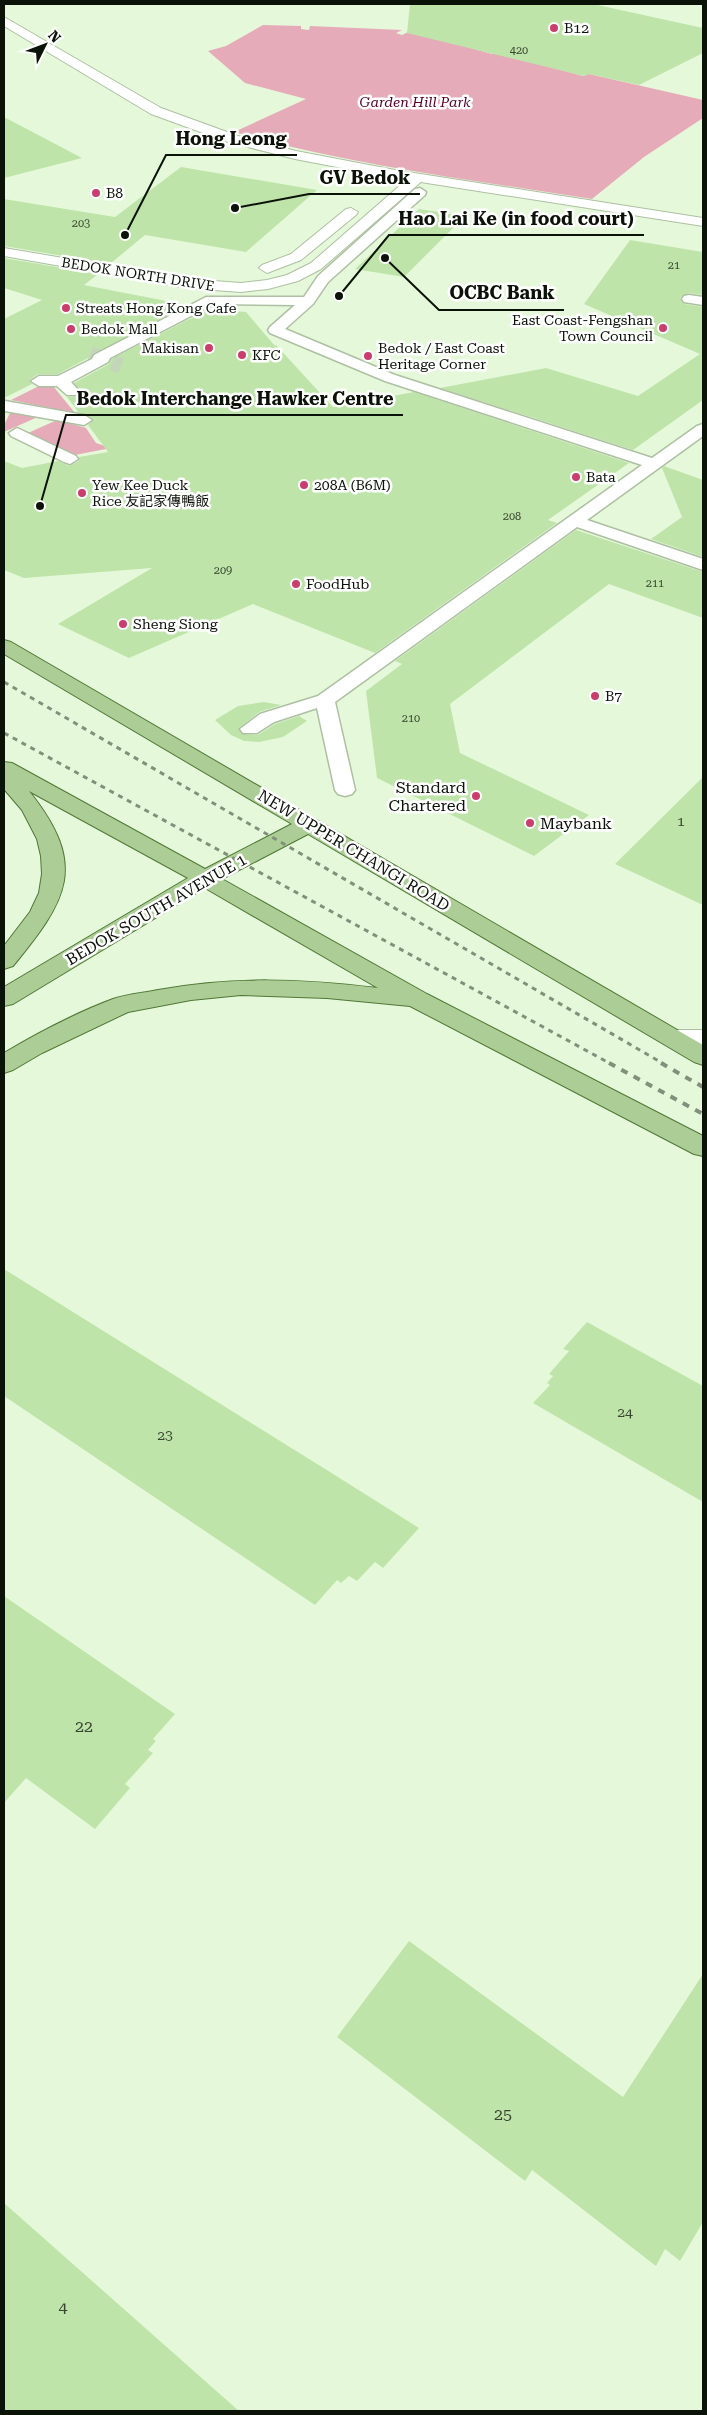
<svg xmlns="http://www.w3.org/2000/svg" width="707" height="2415" viewBox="0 0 707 2415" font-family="'Roboto Serif','Noto Sans SC',serif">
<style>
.green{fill:#e6abb8}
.building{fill:#bfe4aa}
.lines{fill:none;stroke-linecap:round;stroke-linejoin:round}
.pedestrian-tunnel{stroke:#c4d6ba;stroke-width:16;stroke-dasharray:16 8;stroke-linecap:butt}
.pedestrian-casing{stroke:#adc0a2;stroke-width:3}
.minor-casing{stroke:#adc0a2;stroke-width:2}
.tertiary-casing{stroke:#adc0a2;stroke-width:2}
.primary-casing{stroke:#507737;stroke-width:2}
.pedestrian{fill:#fff;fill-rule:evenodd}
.minor{fill:#fff;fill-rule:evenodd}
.tertiary{fill:#fff;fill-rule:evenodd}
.primary{fill:#acce96;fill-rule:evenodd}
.rail-far1{stroke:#82907b;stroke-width:3;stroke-dasharray:5 5;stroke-linecap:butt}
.rail{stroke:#82907b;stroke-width:4;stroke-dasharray:7 7;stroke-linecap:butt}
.poi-dot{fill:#ca3e6d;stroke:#fff;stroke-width:2}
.labels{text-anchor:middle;stroke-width:5;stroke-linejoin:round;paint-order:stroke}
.far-number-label{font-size:11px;fill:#384630}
.far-poi-label{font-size:14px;fill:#0b1208;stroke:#fff;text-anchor:start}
.far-park-label{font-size:14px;font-style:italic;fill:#550024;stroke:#fff}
.far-street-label{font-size:14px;fill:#0b1208;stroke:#fff}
.number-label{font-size:14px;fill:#384630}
.poi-label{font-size:16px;fill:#0b1208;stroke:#fff;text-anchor:end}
.street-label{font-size:16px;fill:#0b1208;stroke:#fff}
.near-number-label{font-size:16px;fill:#384630}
.leader{fill:none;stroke:#0b1208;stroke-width:2}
.callout-dot{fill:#0b1208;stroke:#fff;stroke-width:2}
.callout-label{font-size:18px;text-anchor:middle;font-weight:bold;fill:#0b1208;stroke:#fff;stroke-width:5;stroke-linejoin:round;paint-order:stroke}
</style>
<rect width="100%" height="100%" fill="#e5f9da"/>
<path class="green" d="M263 25 301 26V29L309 30 310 26 402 30 396 33 402 35 410 31 492 54 496 52 583 76 589 74 703 100V118L644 157 592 199C472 180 351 165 234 132L306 99 245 83 208 51 226 46Z
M39 386H53L75 413 11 400Z
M11 411 40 416 4 432V425Z
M57 420 86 428 96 443 111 448 75 455 28 433Z"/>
<path class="building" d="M410 4H593L703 28V53L639 85 589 74 584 76 407 33Z
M4 117 82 158 4 178Z
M181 167 317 190 246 252 145 235 110 264 4 246V199L115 217Z
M419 209 465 216 404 277 355 269Z
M630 240 703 252V295L689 293 680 298 684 304 703 307V400L633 450 440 388 546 368 638 396 700 354 584 304Z
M4 258 98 274 84 285 187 305 58 374H38L29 380 32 384 4 398V319L42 300 4 288Z
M209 309 246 312 275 346 276 345 333 407 414 392 629 463 548 520 557 523 375 653 253 604 129 658 58 624 152 568 24 578 4 570V461L22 468 58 461 69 466 79 461V457L108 452 88 425 94 419 78 412 67 397H77L81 393 74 383 109 364 111 359Z
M664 466 703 480V557L651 539 682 517 662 468Z
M576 530 703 572V618L609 584 450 704 460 753 589 815 534 856 377 778 366 691 402 664 395 661Z
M264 702 281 705 259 712 239 728 242 734 258 735 275 724 299 716 307 721 283 737 259 742 244 741 231 735 215 720 238 706Z
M703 777V905L615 864Z
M4 1269 330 1472 419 1528 383 1568 375 1562 357 1581 349 1576 341 1583 337 1580 315 1605 4 1396Z
M587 1322 703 1386V1502L533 1403 550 1385 547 1383 553 1376 549 1374 569 1351 563 1349Z
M4 1596 175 1714 153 1739 156 1741 148 1750 153 1753 125 1784 130 1788 95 1829 26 1778 4 1803Z
M409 1941 623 2097 703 1974V2222L680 2261 665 2249 656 2266 532 2170 525 2181 337 2037Z
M4 2203 239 2411H4Z"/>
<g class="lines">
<path class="pedestrian-tunnel" d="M90 354 121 366"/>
<defs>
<path id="pedestrian" d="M420 188 426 192 425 195 328 282 313 304 285 329 395 375 652 458 697 426 703 424V436L587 520 703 559V570L577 527 335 702 355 790 352 794 345 796 338 794 335 790 317 708 274 722 257 733H243L240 729 260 714 318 696 642 465 385 381 270 333 268 330 270 327 295 305 214 304 110 358 108 362 71 382 80 392 77 395H67L57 386H39L31 381 39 376H58L92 359 94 355 206 297H304L318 276 415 189Z
M689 295 703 297V305L684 302 682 299 684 296Z
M5 401 84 415 92 420 84 425 5 411Z
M17 428 76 456 78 459 70 464 64 462 11 436 9 433Z"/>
<path id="minor" d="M417 174 424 178 422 181 321 269 298 281 268 289 241 292 187 288 4 256V248L187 279 241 283 267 280 287 275 311 263 412 175Z
M351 208 358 212 356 215 301 260 267 273 259 268 262 265 291 254 346 209Z
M674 1030H703V1046H674L665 1044 661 1038 665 1032Z"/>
<path id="tertiary" d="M4 17 161 108 238 136 296 151 395 170 703 218V226L395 178 295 159 228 142 151 114 4 26Z"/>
<path id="primary" d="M4 640 11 642 703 1045V1065L694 1062 308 834 222 879 427 994 703 1136V1156L694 1154 410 1006 327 998 241 995 191 1000 128 1012 42 1053 13 1070 4 1073V1053C36 1034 78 1012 113 999 127 994 144 993 158 990 235 976 301 979 378 988L205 888 13 1004 4 1006V987L188 878 29 791C89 866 67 900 13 966L4 969V946L30 912 39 893 42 874 41 856 37 839 22 810 4 789V762L12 763 205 869 292 824 4 654Z"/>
</defs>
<use href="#pedestrian" class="pedestrian-casing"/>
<use href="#minor" class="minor-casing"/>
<use href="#tertiary" class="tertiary-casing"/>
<use href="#primary" class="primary-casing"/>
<use href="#pedestrian" class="pedestrian"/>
<use href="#minor" class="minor"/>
<use href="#tertiary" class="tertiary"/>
<use href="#primary" class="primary"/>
<path class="rail-far1" d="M4 682 664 1064
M4 733 611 1064"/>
<path class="rail" d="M609 1063 703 1114
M661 1063 703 1087"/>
</g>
<g class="poi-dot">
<circle cx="554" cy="28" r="5"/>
<circle cx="96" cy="193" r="5"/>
<circle cx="66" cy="308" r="5"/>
<circle cx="663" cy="328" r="5"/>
<circle cx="71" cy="329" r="5"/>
<circle cx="209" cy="348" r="5"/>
<circle cx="242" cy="355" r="5"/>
<circle cx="368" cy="356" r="5"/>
<circle cx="576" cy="477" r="5"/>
<circle cx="304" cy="485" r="5"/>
<circle cx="82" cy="493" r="5"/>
<circle cx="296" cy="584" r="5"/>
<circle cx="123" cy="624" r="5"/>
<circle cx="595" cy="696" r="5"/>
<circle cx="476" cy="796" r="5"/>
<circle cx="530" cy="823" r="5"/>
</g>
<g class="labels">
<g class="far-number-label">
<text x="519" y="54">420</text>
<text x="81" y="227">203</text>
<text x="674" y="269">21</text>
<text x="512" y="520">208</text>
<text x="223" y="574">209</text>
<text x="655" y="587">211</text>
<text x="411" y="722">210</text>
</g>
<g class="far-poi-label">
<text x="564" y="33">B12</text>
<text x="106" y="198">B8</text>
<text x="76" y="313">Streats Hong Kong Cafe</text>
<text x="653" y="325" text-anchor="end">East Coast-Fengshan<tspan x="653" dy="16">Town Council</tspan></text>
<text x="81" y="334">Bedok Mall</text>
<text x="199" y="353" text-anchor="end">Makisan</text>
<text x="378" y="353">Bedok / East Coast<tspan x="378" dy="16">Heritage Corner</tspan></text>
<text x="252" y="360">KFC</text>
<text x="586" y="482">Bata</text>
<text x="92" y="490">Yew Kee Duck<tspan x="92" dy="16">Rice 友記家傳鴨飯</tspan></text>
<text x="314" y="490">208A (B6M)</text>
<text x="306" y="589">FoodHub</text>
<text x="133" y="629">Sheng Siong</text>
<text x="605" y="701">B7</text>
</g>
<g class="far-park-label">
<text x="415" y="107">Garden Hill Park</text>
</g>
<g class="far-street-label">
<text transform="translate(138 274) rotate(9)" y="5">BEDOK NORTH DRIVE</text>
</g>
<g class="number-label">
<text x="681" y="826">1</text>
<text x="625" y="1417">24</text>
<text x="165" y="1440">23</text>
</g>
<g class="poi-label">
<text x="466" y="793">Standard<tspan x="466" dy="18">Chartered</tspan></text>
<text x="540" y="829" text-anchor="start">Maybank</text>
</g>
<g class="street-label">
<text transform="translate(354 850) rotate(31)" y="6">NEW UPPER CHANGI ROAD</text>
<text transform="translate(156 909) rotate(-30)" y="6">BEDOK SOUTH AVENUE 1</text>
</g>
<g class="near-number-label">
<text x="84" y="1732">22</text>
<text x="503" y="2120">25</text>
<text x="63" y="2313">4</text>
</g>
</g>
<path class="leader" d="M125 235L166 155H297M235 208L309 194H420M339 296L389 235H644M385 258L439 310H564M40 506L66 415H403"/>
<g class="callout-dot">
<circle cx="125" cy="235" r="5"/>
<circle cx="235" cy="208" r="5"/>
<circle cx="339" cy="296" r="5"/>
<circle cx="385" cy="258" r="5"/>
<circle cx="40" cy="506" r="5"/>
</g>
<g class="callout-label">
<text x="231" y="145">Hong Leong</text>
<text x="365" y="184">GV Bedok</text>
<text x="516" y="225">Hao Lai Ke (in food court)</text>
<text x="502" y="299">OCBC Bank</text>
<text x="235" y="405">Bedok Interchange Hawker Centre</text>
</g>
<rect width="707" height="2415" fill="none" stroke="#0b1208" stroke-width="10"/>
<g transform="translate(45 45) rotate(48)" stroke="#ffffff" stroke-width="4" paint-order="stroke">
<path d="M0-4L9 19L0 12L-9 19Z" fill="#0b1208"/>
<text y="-8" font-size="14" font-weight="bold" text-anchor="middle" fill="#0b1208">N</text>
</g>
</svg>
